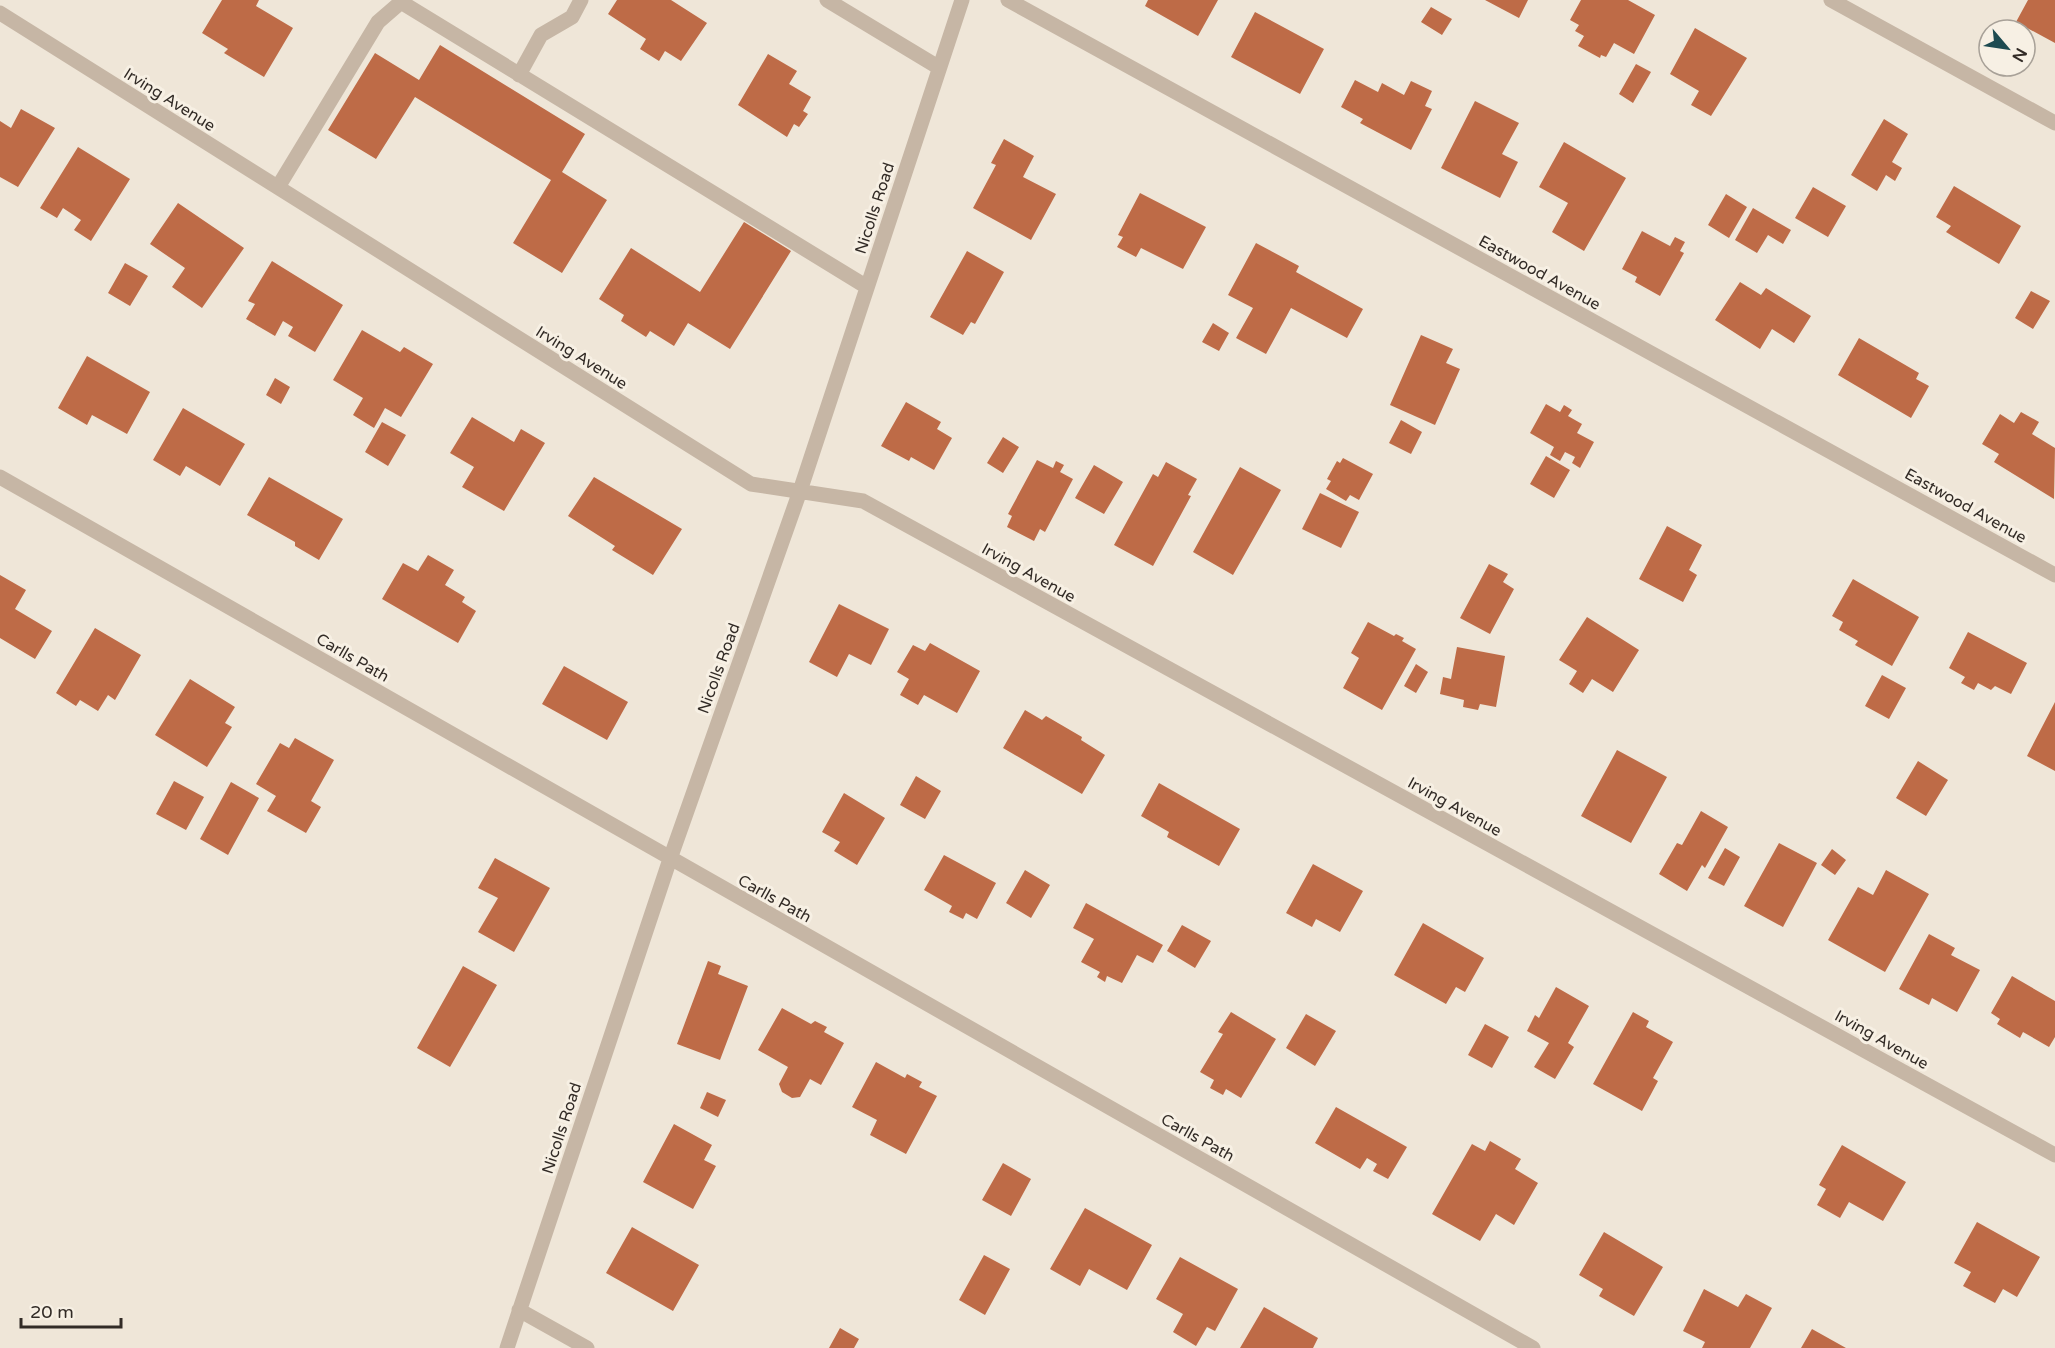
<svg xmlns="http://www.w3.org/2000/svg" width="2055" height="1348" viewBox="0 0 2055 1348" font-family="'Varela Round',sans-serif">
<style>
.building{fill:#be6b47}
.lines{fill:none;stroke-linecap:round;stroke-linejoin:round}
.minor{stroke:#c6b6a5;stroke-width:15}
.labels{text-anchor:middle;stroke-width:6;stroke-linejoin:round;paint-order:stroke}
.street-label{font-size:16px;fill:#322b26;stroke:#f7f0e4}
</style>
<rect width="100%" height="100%" fill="#efe6d8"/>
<path class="building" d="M222 0H259L256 6 293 28 264 77 224 53 228 49 202 33Z
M617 0H671L707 23 681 61 665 51 659 61 640 49 646 39 608 14Z
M1148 0H1218L1198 36 1145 6Z
M1485 0H1528L1519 18Z
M1581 0H1628L1655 15 1634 54 1614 43 1606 57 1601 55 1600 58 1578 46 1584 36 1575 31 1579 25 1570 20Z
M2028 0H2055V43L2016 22Z
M1431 7 1452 19 1442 35 1421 22Z
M1255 12 1324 49 1300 94 1231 57Z
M1695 28 1747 58 1711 116 1691 105 1699 91 1670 74Z
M440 45 585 134 562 172 607 200 562 273 513 243 551 180 415 97 376 159 328 130 375 53 419 80Z
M768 54 797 71 789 84 811 97 803 111 808 114 799 127 794 124 787 137 738 105Z
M1636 64 1651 72 1633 103 1619 94Z
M1355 80 1378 92 1382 83 1404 95 1411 81 1432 91 1425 106 1432 109 1411 150 1360 123 1363 119 1341 107Z
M1475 101 1519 123 1502 154 1518 162 1500 198 1441 168Z
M21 109 55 128 18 187 0 177V121L11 128Z
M1884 119 1908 134 1892 162 1902 168 1895 181 1886 175 1877 191 1851 175Z
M1004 139 1034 156 1023 177 1056 194 1031 240 973 208 996 165 991 163Z
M1564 142 1626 178 1584 251 1552 232 1568 203 1539 187Z
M78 147 130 179 91 241 74 230 81 220 63 208 57 218 40 208Z
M1954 186 2021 226 1999 264 1946 232 1951 226 1936 217Z
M1813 187 1846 206 1828 237 1795 218Z
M1140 193 1206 227 1183 269 1141 248 1136 257 1117 247 1123 237 1118 235Z
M1726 194 1747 207 1729 238 1708 225Z
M178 203 244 248 202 308 172 287 185 268 150 244Z
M1753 208 1791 230 1783 244 1768 235 1757 253 1735 240Z
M744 222 791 251 730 349 688 323 674 346 650 331 646 337 621 321 624 315 599 299 631 248 700 292Z
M1642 231 1670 246 1675 237 1685 242 1680 251 1684 253 1660 296 1635 282 1637 277 1622 269Z
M1256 243 1299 266 1296 272 1363 309 1347 338 1291 308 1266 354 1236 338 1253 308 1228 295Z
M967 251 1004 272 975 324 971 322 963 335 930 317Z
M272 261 343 305 315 352 288 336 293 327 283 321 275 336 246 319 255 304 248 301Z
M125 263 148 276 130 306 108 293Z
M1740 282 1761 295 1766 288 1811 316 1794 343 1772 329 1760 349 1715 320Z
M2031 291 2050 301 2033 329 2015 318Z
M1213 323 1229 333 1219 351 1202 342Z
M362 330 400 352 404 347 433 364 401 417 385 408 374 428 353 415 363 398 333 380Z
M1421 335 1453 349 1446 363 1460 369 1435 425 1390 405Z
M1859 338 1919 373 1916 379 1929 386 1911 418 1838 375Z
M87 356 150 392 127 434 92 415 87 425 58 408Z
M275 378 290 387 281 404 266 395Z
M906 402 941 422 937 429 952 438 934 470 911 457 909 461 881 446Z
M1546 404 1560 412 1564 405 1572 410 1568 416 1582 424 1577 433 1594 442 1580 468 1572 463 1575 457 1565 452 1560 461 1550 455 1554 447 1530 433Z
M183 408 245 444 220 486 186 466 180 476 153 460Z
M2021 412 2039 422 2032 434 2055 448 2054 499 1994 462 1999 454 1982 444 2000 414 2014 423Z
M472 417 514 442 521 429 545 443 504 511 462 487 474 467 450 453Z
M1401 420 1422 432 1411 454 1389 443Z
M382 422 406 435 388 466 365 452Z
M1003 437 1019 447 1003 473 987 463Z
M1546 456 1570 470 1554 498 1530 484Z
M1343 458 1373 474 1359 500 1350 495 1346 501 1326 489 1331 481 1327 479 1337 461 1340 463Z
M1037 460 1053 468 1056 461 1064 465 1060 472 1073 479 1045 532 1040 529 1034 541 1007 527 1012 516 1008 514Z
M1166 462 1197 479 1188 495 1191 496 1153 566 1114 545 1153 474 1158 477Z
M1094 465 1123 482 1104 514 1075 498Z
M1240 467 1281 490 1233 575 1193 552Z
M269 477 343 519 319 560 295 546V542L247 515Z
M594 477 682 529 653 575 612 550 615 546 568 516Z
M1320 493 1359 512 1341 548 1302 529Z
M1667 526 1702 545 1689 570 1697 575 1683 602 1639 579Z
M428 555 454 570 445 585 465 597 462 602 476 611 458 643 382 599 403 563 418 571Z
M1489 564 1508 574 1503 582 1514 589 1490 634 1460 618Z
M0 575 26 590 15 609 52 631 35 659 0 638Z
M1853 579 1919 617 1892 666 1855 645 1858 641 1839 630 1843 622 1832 616Z
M839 604 889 629 871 665 849 654 837 677 809 662Z
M1587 617 1639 650 1613 692 1592 679 1583 693 1569 684 1577 671 1559 660Z
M1368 622 1394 636 1396 634 1404 638 1402 641 1416 649 1382 710 1343 688 1359 658 1351 653Z
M95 628 141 655 115 700 108 695 98 711 80 700 76 706 56 693Z
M1968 632 2027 663 2011 694 1995 686 1991 690 1978 683 1974 690 1961 683 1965 677 1949 668Z
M930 643 980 671 957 713 924 695 918 705 900 695 909 679 897 672 913 645 925 651Z
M1457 647 1505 656 1496 707 1480 704 1478 710 1463 707 1464 700 1440 694 1443 677 1451 679Z
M1416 664 1428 672 1416 693 1404 686Z
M564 666 628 702 607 740 542 704Z
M1882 675 1906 688 1889 719 1865 706Z
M190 679 235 707 225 723 232 727 207 767 155 735Z
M2055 702V771L2027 756Z
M1025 710 1042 720 1046 716 1082 737 1081 740 1105 755 1082 794 1003 748Z
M295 738 334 760 311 801 321 807 306 833 267 811 276 796 256 784 280 743 289 748Z
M1617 750 1667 777 1631 843 1581 816Z
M1918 761 1948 780 1926 816 1896 798Z
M916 776 941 791 925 819 900 805Z
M174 781 204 797 186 830 156 814Z
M231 782 259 798 228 855 200 839Z
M1159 783 1240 829 1219 866 1167 837 1169 832 1141 816Z
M844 793 885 818 857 865 834 851 840 842 822 832Z
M1701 811 1728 827 1705 868 1702 865 1687 891 1659 874 1677 843 1682 845Z
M1779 843 1817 863 1783 927 1744 906Z
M1725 848 1740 857 1724 886 1708 878Z
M1832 849 1846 860 1835 875 1821 865Z
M944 855 996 883 977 919 966 913 963 919 949 912 952 906 924 890Z
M495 858 550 888 514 952 478 932 498 898 478 888Z
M1313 864 1363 891 1340 932 1316 919 1312 927 1286 913Z
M1025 870 1050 885 1031 918 1006 903Z
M1886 870 1929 894 1885 972 1828 940 1858 887 1873 895Z
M1086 903 1163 945 1153 963 1137 955 1122 983 1107 976 1105 982 1097 977 1100 972 1081 962 1094 939 1073 928Z
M1423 923 1484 958 1465 992 1456 987 1446 1004 1394 975Z
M1182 925 1211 941 1195 968 1167 951Z
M1929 934 1955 948 1951 955 1980 970 1957 1012 1932 998 1929 1005 1899 989Z
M708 961 721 966 718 974 748 986 720 1060 677 1044Z
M463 966 497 985 450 1067 417 1048Z
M2012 976 2055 1001V1037L2049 1047 2023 1032 2020 1038 1997 1024 2000 1019 1991 1013Z
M1556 987 1589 1006 1568 1043 1574 1047 1555 1079 1534 1067 1549 1043 1527 1031 1535 1015 1539 1018Z
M782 1008 811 1024 815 1021 827 1027 824 1032 844 1043 821 1085 810 1079 800 1097 792 1098 782 1092 779 1084 788 1067 758 1050Z
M1231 1012 1276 1039 1241 1098 1226 1089 1223 1095 1210 1088 1214 1080 1200 1072 1223 1034 1218 1032Z
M1633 1012 1649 1021 1646 1027 1673 1042 1653 1078 1658 1081 1642 1111 1593 1084Z
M1306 1014 1336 1031 1315 1066 1286 1048Z
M1485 1024 1509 1037 1492 1068 1468 1055Z
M876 1062 905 1078 907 1074 922 1082 919 1087 937 1096 906 1154 870 1135 877 1120 852 1107Z
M707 1092 726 1100 718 1117 700 1108Z
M1336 1107 1407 1147 1388 1179 1373 1171 1377 1164 1367 1158 1360 1169 1315 1143Z
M674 1124 712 1145 704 1160 716 1166 693 1209 643 1182Z
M1490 1141 1521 1159 1515 1169 1538 1183 1514 1225 1496 1214 1480 1241 1432 1214 1472 1144 1485 1151Z
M1842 1145 1906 1182 1883 1221 1849 1202 1840 1218 1817 1205 1826 1189 1819 1185Z
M1003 1163 1031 1179 1011 1216 982 1200Z
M1085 1208 1152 1245 1127 1290 1089 1269 1080 1286 1050 1269Z
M1977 1222 2040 1257 2017 1297 2003 1289 1995 1303 1963 1286 1971 1272 1954 1263Z
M632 1227 699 1265 673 1311 606 1273Z
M1604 1232 1663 1267 1634 1316 1599 1296 1603 1289 1579 1275Z
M984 1255 1010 1269 985 1315 959 1300Z
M1180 1257 1238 1289 1215 1331 1207 1327 1196 1346 1173 1332 1183 1314 1156 1299Z
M1704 1289 1738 1307 1746 1294 1772 1308 1750 1348H1702L1705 1342 1683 1331Z
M1264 1307 1318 1338 1313 1348H1240Z
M840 1328 859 1339 854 1348H829Z
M1812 1329 1846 1348H1801Z"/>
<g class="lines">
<path class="minor" d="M827 0 938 67
M1008 0 2055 575
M1831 0 2055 123
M0 13 751 484 863 501 2055 1155
M519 75 541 35 572 17 581 0
M278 187 378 22 401 2 867 287
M0 477 1533 1348
M519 1310 587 1348
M507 1348 670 859 800 491 962 0"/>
</g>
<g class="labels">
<g class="street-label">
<text transform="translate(170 99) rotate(32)" y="6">Irving Avenue</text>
<text transform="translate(874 208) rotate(-72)" y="6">Nicolls Road</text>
<text transform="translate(1540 272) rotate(29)" y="6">Eastwood Avenue</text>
<text transform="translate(582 357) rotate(32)" y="6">Irving Avenue</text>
<text transform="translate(1966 505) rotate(29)" y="6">Eastwood Avenue</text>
<text transform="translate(1029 572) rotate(29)" y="6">Irving Avenue</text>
<text transform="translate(353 657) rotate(30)" y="6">Carlls Path</text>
<text transform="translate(718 668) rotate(-70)" y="6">Nicolls Road</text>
<text transform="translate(1455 806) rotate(29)" y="6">Irving Avenue</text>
<text transform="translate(775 898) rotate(29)" y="6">Carlls Path</text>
<text transform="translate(1882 1039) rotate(29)" y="6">Irving Avenue</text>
<text transform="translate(561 1128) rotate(-72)" y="6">Nicolls Road</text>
<text transform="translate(1198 1137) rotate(29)" y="6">Carlls Path</text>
</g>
</g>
<g transform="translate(2007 48) rotate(119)"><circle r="28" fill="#f7f0e4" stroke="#a8a198" stroke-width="1.5"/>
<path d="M0-4.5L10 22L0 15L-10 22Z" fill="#1e4b51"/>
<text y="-9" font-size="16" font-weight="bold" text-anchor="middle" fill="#322b26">N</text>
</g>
<path d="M21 1318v9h100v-9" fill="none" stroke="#322b26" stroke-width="3"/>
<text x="30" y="1318" font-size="18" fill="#322b26" stroke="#f7f0e4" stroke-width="4.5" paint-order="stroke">20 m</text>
</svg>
